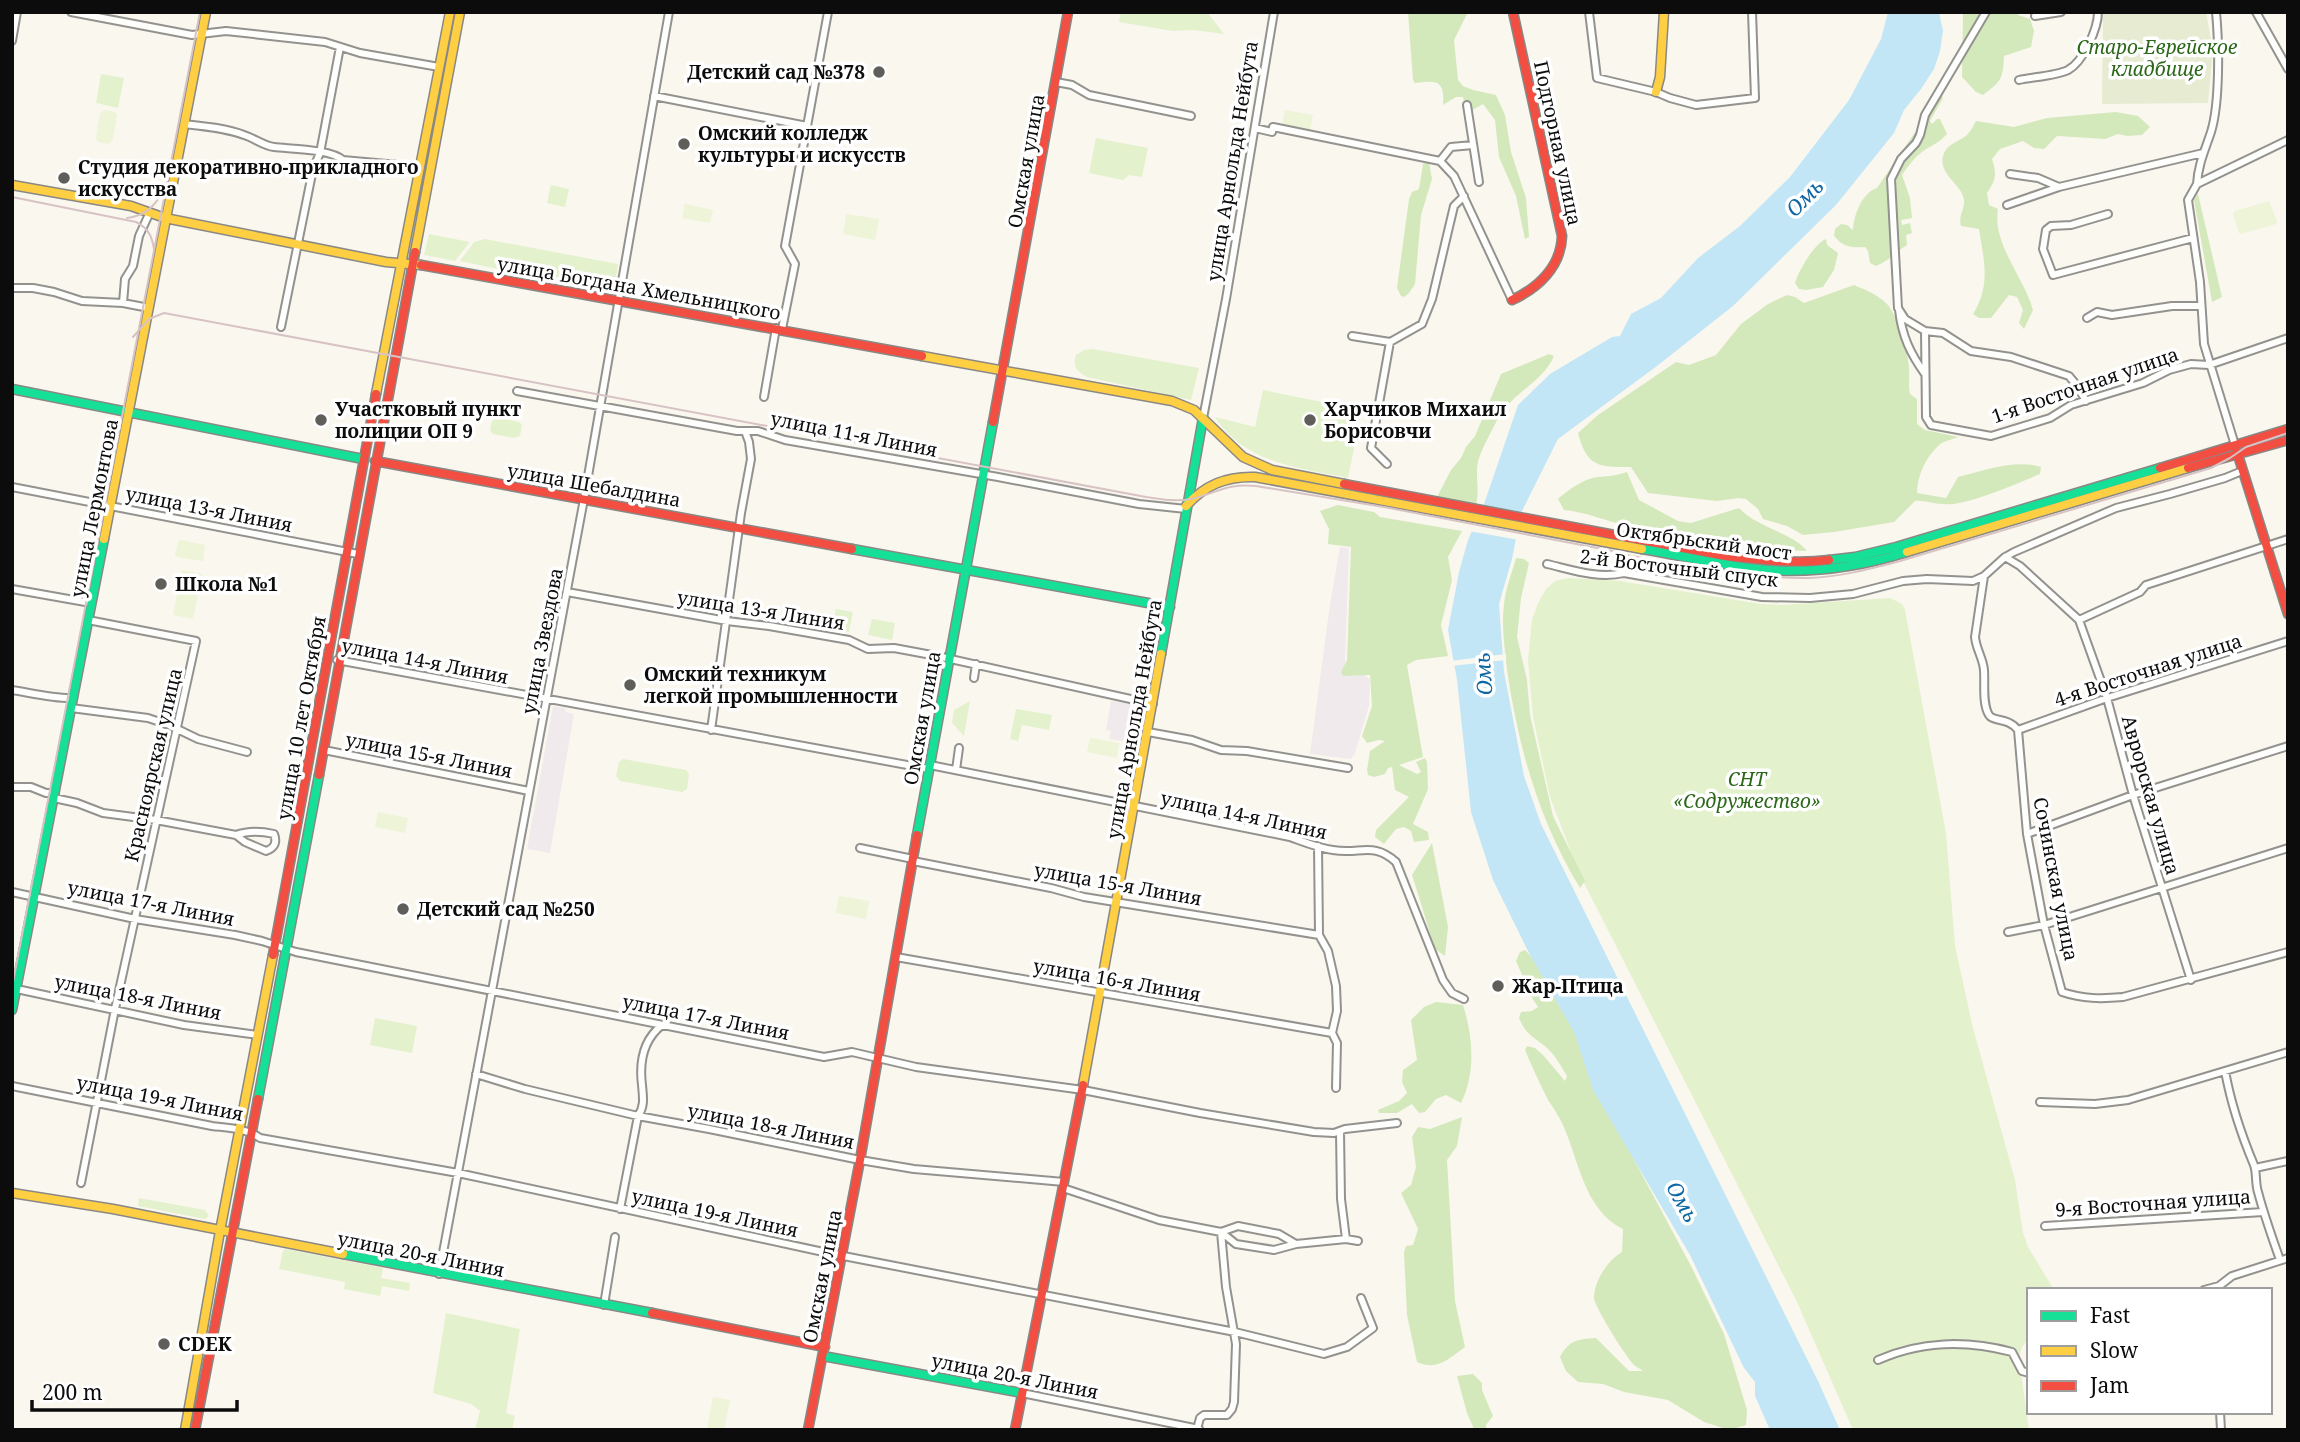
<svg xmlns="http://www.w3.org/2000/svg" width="2300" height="1442" viewBox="0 0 2300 1442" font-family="'Noto Serif',serif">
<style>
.industrial{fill:#f1eaed}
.green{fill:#e3f1cd}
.forest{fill:#d4e9bb}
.cemetery{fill:#e6ebd2}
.pitch{fill:#edf4d7}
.water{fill:#c3e6f7}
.pier{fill:#faf7ef}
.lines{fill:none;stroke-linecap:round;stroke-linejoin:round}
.street-casing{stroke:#93928e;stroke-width:10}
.fast-casing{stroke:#8a8885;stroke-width:11}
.slow-casing{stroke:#8a8885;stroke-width:11}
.jam-casing{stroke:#8a8885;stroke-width:11}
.street{stroke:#fefefd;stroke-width:6}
.fast{stroke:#16e098;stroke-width:8}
.slow{stroke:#ffcf43;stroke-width:8}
.jam{stroke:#f24e42;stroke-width:8}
.tram{stroke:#d7c3c4;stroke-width:2}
.poi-dot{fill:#5f5e5b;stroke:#fff;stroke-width:2.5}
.labels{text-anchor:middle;stroke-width:7;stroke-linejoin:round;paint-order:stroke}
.park-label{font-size:19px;font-style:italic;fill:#2b6718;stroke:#fff}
.poi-label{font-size:19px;font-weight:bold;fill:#0c0c0c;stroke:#fff;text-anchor:start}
.street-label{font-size:19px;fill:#0c0c0c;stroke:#fff}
.water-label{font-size:21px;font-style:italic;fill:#0e67a4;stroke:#fff}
</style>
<rect width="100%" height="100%" fill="#faf7ef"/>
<path class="industrial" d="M1340 547 1349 548 1345 662 1370 679 1369 706 1355 753 1351 759 1310 754 1330 604Z
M1111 701 1139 705 1137 719 1144 720 1142 733 1136 732 1131 763 1123 762 1125 755 1122 754 1127 742 1109 739 1111 731 1106 730Z
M553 706 566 708 565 712 574 714 550 853 527 849Z"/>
<path class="green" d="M1121 12H1207L1224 34 1193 30 1173 31 1119 22Z
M101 74 124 78 118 108 96 103Z
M1096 138 1148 148 1142 177 1129 175 1123 180 1089 173Z
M551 185 569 189 565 207 547 203Z
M429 234 470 242 455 261 424 255Z
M485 239 618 264 615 285 612 289 604 291 460 261 474 242Z
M1093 349 1199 368 1191 400 1087 377C1077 371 1072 367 1076 355L1084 350Z
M1263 390 1362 410 1348 478C1299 468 1244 463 1215 417L1255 427Z
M496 417 519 422 522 425 520 436 514 438 493 434 490 430 492 421Z
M1569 578 1620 581 1761 604 1783 605 1890 598 1902 604 1905 610 1946 833 1955 946 1973 1028 2015 1180 2023 1233 2028 1247 2054 1290H2029V1338L2022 1347 2019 1358 2029 1430H1853L1797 1302 1579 873 1550 797 1533 717 1528 660 1532 620 1538 603 1546 589 1555 581Z
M836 609 853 612 849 632 832 629Z
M872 619 895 623 892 640 868 635Z
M970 701 964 736 952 723 954 710Z
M1016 709 1052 715 1049 730 1022 725 1018 741 1010 739Z
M623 759 686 770 689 774 687 789 682 792 620 781 616 776 619 762Z
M375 1018 417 1026 412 1053 370 1045Z
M139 1198 205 1210 209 1216 205 1219 138 1206Z
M285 1249 383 1268 381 1278 410 1283 409 1291 382 1286 380 1296 344 1289 345 1282 279 1269 283 1251Z
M446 1313 520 1329 506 1413 515 1416 512 1430H475L480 1411 471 1404 433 1393Z"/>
<path class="forest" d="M1408 12H1468L1454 40 1458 80 1463 86 1473 90 1496 95 1505 115 1511 152 1526 198 1529 237 1525 239 1516 196 1499 157 1495 120 1483 104 1471 111 1465 108 1463 97H1456L1443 105C1445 80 1437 80 1415 83L1413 80Z
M1963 12H2018V15L2030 19 2034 31 2031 47 2004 56C2003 78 2002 81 1983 95L1976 92 1962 77Z
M1941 94 1943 98 1930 121 1932 124 1937 119H1940L1947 134C1938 144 1933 144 1922 152 1914 158 1908 166 1902 175L1910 198 1912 218 1901 220 1902 225 1910 223 1912 233 1906 235 1907 245C1895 252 1889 261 1876 266L1870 263 1868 251 1865 247C1851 248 1843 247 1834 236L1835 229 1841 224 1847 225 1853 230C1854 214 1862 193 1877 188Z
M2116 112 2138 116 2150 127 2142 135 2127 136 2118 134 2105 139 2057 136 2044 149 2034 148 2023 141 2000 149 1992 159C1997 174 1996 180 1987 193L1989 205 1998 209C1992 244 2024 277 2033 310L2024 329 2019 323 2023 310 2017 297 2009 295 1991 318H1979L1973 314C1991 285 1984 261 1979 229L1961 226C1958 216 1965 209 1964 200 1962 183 1934 173 1945 151 1950 143 1960 141 1967 135 1971 131 1973 126 1976 121L2014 127 2047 118Z
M1429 162 1432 179 1421 215 1415 284 1409 293 1404 297 1401 296 1397 288 1409 199 1412 192 1419 189 1423 164Z
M2198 194 2222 297 2212 302 2194 200Z
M1826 239 1827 245 1838 253 1834 270 1823 287 1806 290 1799 289 1795 283C1799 270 1814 244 1826 239Z
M1854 285C1866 290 1878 295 1887 304 1898 316 1908 351 1909 367 1910 377 1908 385 1910 394L1917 399V424L1925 430 1959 437C1953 439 1943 441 1938 446 1926 457 1917 476 1917 493L1946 498 1958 477C1983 471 2015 459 2041 467L2040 474C2017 483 1966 507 1943 504 1933 504 1925 500 1915 501L1894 522 1834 532 1803 535 1787 526 1763 519 1758 509 1746 499 1739 498 1717 501 1648 493 1631 467C1598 467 1587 467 1578 433L1598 415 1676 362 1689 365 1716 355 1741 324 1768 304 1787 295 1795 297 1804 303Z
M1549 354 1554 356C1545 378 1520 390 1505 408 1499 415 1480 452 1478 462 1475 477 1480 488 1476 505L1437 497 1451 470 1461 458 1466 447 1475 436 1501 374Z
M1627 472 1639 500 1678 521 1691 523 1739 508C1759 529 1792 532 1807 551 1748 550 1685 538 1628 526 1606 521 1586 512 1564 510L1558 499C1568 490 1585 478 1598 477 1609 476 1616 476 1627 472Z
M1338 505 1374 512 1380 517 1462 531 1448 557 1452 580 1441 625 1448 656 1416 660 1407 665 1423 757 1399 765 1417 774 1421 772 1416 762 1425 758 1427 762 1428 789 1413 824 1428 832 1429 840 1414 842 1411 831 1404 827 1396 829 1384 844 1375 837 1376 830 1409 797 1395 790 1392 767 1388 768 1385 774 1374 777 1368 775 1367 770 1370 751 1385 741 1379 740 1367 743 1362 736 1372 706 1370 675 1343 676 1341 672 1347 660 1351 547 1328 544 1329 529 1320 511Z
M1516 558 1524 559 1529 563 1521 598 1517 637 1527 680 1530 715 1553 816 1585 881 1580 888C1539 821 1518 746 1507 670 1505 649 1501 626 1504 605 1505 590 1512 573 1516 558Z
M1432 843 1448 927 1445 956 1435 949 1412 875Z
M1525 950 1540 965 1577 1029 1609 1113 1691 1266 1724 1334 1747 1410 1746 1425 1729 1430 1704 1422 1668 1400 1624 1392 1603 1384 1578 1382 1566 1371 1560 1357C1569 1340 1578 1339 1596 1338L1629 1371H1643C1641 1369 1636 1367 1634 1365 1626 1357 1594 1306 1594 1298 1594 1281 1608 1260 1622 1252L1623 1229C1583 1209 1579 1159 1562 1123 1558 1115 1553 1107 1548 1100 1540 1084 1532 1067 1525 1050L1527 1046 1535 1048 1543 1055 1565 1081 1567 1076C1561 1066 1555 1055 1546 1047 1533 1036 1526 1035 1519 1018L1521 1012 1532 1011 1538 1007 1531 996 1516 961 1520 952Z
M1436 1002 1463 1005C1473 1036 1476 1073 1461 1103L1446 1095 1436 1099 1425 1112 1419 1113 1412 1104 1397 1113H1379L1378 1110 1399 1101 1407 1093 1402 1082 1403 1070 1417 1060 1411 1020 1424 1007Z
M1462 1117 1457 1146 1447 1160 1455 1301 1465 1347C1448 1359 1438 1371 1417 1362L1407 1315 1404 1252 1406 1246 1413 1245 1418 1229 1401 1193 1411 1185 1416 1167 1412 1137 1418 1127 1430 1129Z
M1473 1374 1482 1383V1390L1493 1416 1486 1425V1430L1474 1429 1467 1413 1457 1376Z"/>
<path class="cemetery" d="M2103 12H2206L2213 50 2208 103 2102 104Z"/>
<path class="pitch" d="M104 110 115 112 117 115 113 139 109 144 98 142 96 138 100 114Z
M1285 110 1313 115 1310 131 1282 125Z
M2269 201 2277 221 2276 224 2241 234 2239 233 2233 214 2235 211Z
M685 204 713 210 710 223 682 218Z
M846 214 879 219 875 240 843 234Z
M180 540 205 545 203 561 176 557 175 555 178 542Z
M182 570 202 574 193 619 173 615Z
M1090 738 1119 743 1117 758 1087 752Z
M378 812 408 818 405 833 375 827Z
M839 896 869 901 866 919 836 913Z
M713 1397 730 1400 724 1430 707 1429Z"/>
<path class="water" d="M1888 12H1939L1943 31 1940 51 1934 69 1921 89 1904 110 1894 133 1836 205 1733 306 1657 366 1558 439 1521 513 1512 559 1499 604 1504 672 1524 776 1541 824 1819 1383 1840 1430H1770L1755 1396V1382L1744 1368 1690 1255 1593 1090 1575 1034 1528 951 1493 880 1471 812 1457 680 1448 630 1459 572 1468 540 1484 504 1518 405 1550 374 1612 337 1620 336 1631 314 1661 298 1698 258 1740 226 1790 177 1849 100 1881 39Z"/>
<path class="pier" d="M1480 506 1524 515 1519 540 1469 531Z
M1506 654V660L1451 666 1450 661Z"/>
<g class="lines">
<defs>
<path id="street" d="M71 12 192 35 226 31 325 42 360 53 439 67
M1589 12 1597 78 1656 92 1670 98 1696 105 1755 98 1752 12
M1986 12 1925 115 1920 135 1916 143 1901 159 1891 179 1898 308 1905 319 1925 331 1943 333 1971 351 2011 357 2069 376 2078 387 2086 401
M2256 12 2288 69
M2035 16 2061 12
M12 41 17 12
M2019 80C2032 77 2056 76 2068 70 2083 62 2098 29 2098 12
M1056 82 1072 85 1089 95 1191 116
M654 96 807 126
M1467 105 1479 182
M184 124C203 126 226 128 244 135 254 138 264 146 274 147 291 149 331 149 343 160L420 167
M1255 128 1272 132 1273 127 1440 161 1454 176 1512 300
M1440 161 1451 147 1473 145
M2010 174 2038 178 2059 187
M2197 184C2198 165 2205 150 2211 132 2220 103 2219 43 2216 12
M2007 205 2059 187 2203 153
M2108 214 2071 225 2051 226 2046 230 2043 249 2053 275 2193 238
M12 288H33L54 292 82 301 123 303 149 308
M123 303 125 279 133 266 139 236 150 212
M1899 310C1902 336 1910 353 1925 374
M2087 318 2097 312 2112 315 2172 306H2201
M281 327 313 169 320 153 340 47
M782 329 795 264 785 246 828 12
M1925 331 1926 417 1931 425 1991 436 2050 418 2071 405 2143 383 2169 370 2191 364 2209 365 2288 338
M1352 336 1390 342 1422 324 1432 299 1454 206 1464 196
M517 391 737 431H758L785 440 998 477 1139 504 1186 509
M764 397 776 328
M1203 418 1226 299 1274 12
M2235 445 2204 344 2200 282 2188 200 2197 184 2288 140
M1387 464 1371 448 1390 342
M12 487 358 554
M2005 557 2020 566 2079 620 2107 698 2133 795 2191 980
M1547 564C1573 570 1598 579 1624 573L1762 597 1810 598 1853 594 1903 581 1927 579 1973 581 1984 576 2005 557 2014 552 2116 508 2170 494 2225 478 2242 471
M1984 576 1975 637C1976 649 1983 658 1984 670 1985 683 1982 704 1989 715 1993 722 2008 717 2018 730
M12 589 91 603
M567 592 727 621 769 626 849 640 868 649 894 648 937 656 1153 704
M2079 620 2140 592 2146 585 2288 539
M337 660 929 769
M974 678 976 664
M12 690C31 693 55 699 73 698
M71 708 148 718 169 725 198 739 247 752
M711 730 741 513 751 459 749 442 745 431
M2018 730 2027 834 2044 925 2062 992C2083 999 2101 999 2123 997L2288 952
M2018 730 2107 698 2288 641
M1148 732 1192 740 1221 750 1247 751 1348 768
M324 750 529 791
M930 765 1290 837C1304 842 1318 848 1333 850 1360 855 1373 841 1396 862L1443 980 1452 993 1464 999
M956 770 959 748
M12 787H31L46 793H55
M54 798 77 803 103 813 156 820 236 835 245 842 266 851C275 848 277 842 274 834 261 831 249 830 236 835
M2027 834 2133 795 2288 746
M1318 846 1319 935 1328 951 1336 986 1337 1011 1332 1033 1337 1043 1336 1088
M860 848 913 859
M913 861 1051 888 1084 897 1319 935
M12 892 135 919 235 935 262 941 296 952 824 1057 852 1052 916 1067 1083 1090 1200 1113 1314 1132 1334 1133 1345 1129 1397 1123
M2008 932 2044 925 2288 848
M896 957 1332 1033
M12 988 184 1025 258 1035
M2225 1071C2231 1104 2241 1134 2254 1165 2257 1173 2255 1183 2258 1192 2264 1215 2272 1237 2280 1260
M476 1074 525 1089 638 1116 709 1129 860 1160 914 1169 1064 1182
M12 1086 212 1126C229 1128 246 1128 260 1138L458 1173 828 1253 1235 1332 1324 1354 1347 1347 1373 1328 1361 1298
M2040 1102 2095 1104 2128 1100 2288 1052
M1340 1132 1341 1199 1346 1239
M2255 1168 2288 1161
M81 1183 115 1009 196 641 88 620
M1063 1188 1159 1220 1221 1232 1238 1226 1279 1234 1296 1244 1346 1239 1358 1241
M620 1209 638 1116C645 1106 643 1097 642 1085 639 1061 643 1040 662 1025
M2045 1226 2263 1212
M1221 1232 1236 1244 1274 1250 1296 1244
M439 1274 584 499 669 12
M2204 1290 2219 1286 2232 1276 2288 1258
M604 1305 615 1237
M1878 1360C1920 1341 1967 1340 2012 1352L2022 1371 2029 1373
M1022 1393 1199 1429
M2220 1412 2221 1430
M1197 1429 1200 1418 1204 1415H1227L1232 1409 1234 1402 1236 1344 1226 1287 1221 1232"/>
<path id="fast" d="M12 389 363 459
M852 549 1170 607
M1642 549C1684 556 1727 567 1769 570 1815 573 1863 566 1907 552
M1829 560 1855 557 1896 547 2160 468
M1161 654 1203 418
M917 835 993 422
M12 1010 104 539
M258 1099 319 775
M343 1254 652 1313
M823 1356 1022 1393"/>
<path id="slow" d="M1656 92 1660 77 1664 12
M12 185 131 206 165 218 386 262 421 265
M415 252 460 12
M922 356 1172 401 1194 410 1243 457 1272 470 1344 484
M376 394 450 12
M1186 506C1205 485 1226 476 1255 477L1642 549
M104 539 206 12
M1907 552 2188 468
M1083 1085 1161 654
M12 1193 113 1209 343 1254
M185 1430 220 1231 273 955"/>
<path id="jam" d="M421 265 922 356
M1512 300C1538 288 1561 267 1562 236L1513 12
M993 422 1068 12
M2237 452 2288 614
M375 461 852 549
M2160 468 2288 429
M2188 468 2288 440
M1344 484 1726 556C1760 560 1795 564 1829 560
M319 775 415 252
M273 955 376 394
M652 1313 825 1347
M195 1430 258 1099
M808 1430 860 1160 917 835
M1015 1430 1083 1085"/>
</defs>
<use href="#street" class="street-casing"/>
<use href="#fast" class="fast-casing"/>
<use href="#slow" class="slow-casing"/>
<use href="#jam" class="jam-casing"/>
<use href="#street" class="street"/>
<use href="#fast" class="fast"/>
<use href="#slow" class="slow"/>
<use href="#jam" class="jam"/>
<path class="tram" d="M12 197 136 222C148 228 152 236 154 249
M127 218C144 216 155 207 162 192
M133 337 149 319 164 313 1146 497C1161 499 1176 502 1191 499 1218 493 1225 483 1256 486L1384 507 1613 551 1621 554C1683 565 1746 579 1809 578 1840 577 1870 569 1900 561L2211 468 2230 458 2246 447 2288 433
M12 987 200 12"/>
</g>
<g class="poi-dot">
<circle cx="879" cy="72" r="7"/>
<circle cx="684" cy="144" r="7"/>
<circle cx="64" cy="178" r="7"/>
<circle cx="321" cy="420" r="7"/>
<circle cx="1310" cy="420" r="7"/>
<circle cx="161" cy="584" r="7"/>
<circle cx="630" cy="685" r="7"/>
<circle cx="403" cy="909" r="7"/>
<circle cx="1498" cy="986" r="7"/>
<circle cx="164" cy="1344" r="7"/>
</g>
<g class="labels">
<g class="park-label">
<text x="2157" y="54">Старо-Еврейское<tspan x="2157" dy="22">кладбище</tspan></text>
<text x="1747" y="786">СНТ<tspan x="1747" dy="22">«Содружество»</tspan></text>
</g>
<g class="poi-label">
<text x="865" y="79" text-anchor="end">Детский сад №378</text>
<text x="698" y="140">Омский колледж<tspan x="698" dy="22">культуры и искусств</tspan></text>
<text x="78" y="174">Студия декоративно-прикладного<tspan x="78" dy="22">искусства</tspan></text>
<text x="335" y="416">Участковый пункт<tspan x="335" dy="22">полиции ОП 9</tspan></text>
<text x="1324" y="416">Харчиков Михаил<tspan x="1324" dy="22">Борисовчи</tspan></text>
<text x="175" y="591">Школа №1</text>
<text x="644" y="681">Омский техникум<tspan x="644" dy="22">легкой промышленности</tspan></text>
<text x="417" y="916">Детский сад №250</text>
<text x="1512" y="993">Жар-Птица</text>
<text x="178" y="1351">CDEK</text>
</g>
<g class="street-label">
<text transform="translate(1558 143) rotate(78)" y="7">Подгорная улица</text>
<text transform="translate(1026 161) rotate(-80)" y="7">Омская улица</text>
<text transform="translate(1232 161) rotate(-81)" y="7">улица Арнольда Нейбута</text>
<text transform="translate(639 288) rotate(10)" y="7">улица Богдана Хмельницкого</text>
<text transform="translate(2085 385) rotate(-19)" y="7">1-я Восточная улица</text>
<text transform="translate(854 434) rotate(11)" y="7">улица 11-я Линия</text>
<text transform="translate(594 485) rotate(10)" y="7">улица Шебалдина</text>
<text transform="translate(94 508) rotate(-79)" y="7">улица Лермонтова</text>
<text transform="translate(209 509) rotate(11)" y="7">улица 13-я Линия</text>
<text transform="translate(1704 541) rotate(8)" y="7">Октябрьский мост</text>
<text transform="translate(1679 568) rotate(7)" y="7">2-й Восточный спуск</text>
<text transform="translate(761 610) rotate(9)" y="7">улица 13-я Линия</text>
<text transform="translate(542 641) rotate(-79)" y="7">улица Звездова</text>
<text transform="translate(425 661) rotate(11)" y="7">улица 14-я Линия</text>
<text transform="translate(2148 670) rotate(-18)" y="7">4-я Восточная улица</text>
<text transform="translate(301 718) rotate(-80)" y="7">улица 10 лет Октября</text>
<text transform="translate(922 718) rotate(-80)" y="7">Омская улица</text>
<text transform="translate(1134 719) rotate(-80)" y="7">улица Арнольда Нейбута</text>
<text transform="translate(429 755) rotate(11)" y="7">улица 15-я Линия</text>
<text transform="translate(153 765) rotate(-77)" y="7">Красноярская улица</text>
<text transform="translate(2151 795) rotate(74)" y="7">Аврорская улица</text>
<text transform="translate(1244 815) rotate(12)" y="7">улица 14-я Линия</text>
<text transform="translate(2056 879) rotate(79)" y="7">Сочинская улица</text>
<text transform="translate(1118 884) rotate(10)" y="7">улица 15-я Линия</text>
<text transform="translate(151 903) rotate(11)" y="7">улица 17-я Линия</text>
<text transform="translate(1117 980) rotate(10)" y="7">улица 16-я Линия</text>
<text transform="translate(138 997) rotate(11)" y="7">улица 18-я Линия</text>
<text transform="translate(706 1017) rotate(11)" y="7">улица 17-я Линия</text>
<text transform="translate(160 1098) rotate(11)" y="7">улица 19-я Линия</text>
<text transform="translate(771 1126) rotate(11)" y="7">улица 18-я Линия</text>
<text transform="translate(2153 1203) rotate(-4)" y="7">9-я Восточная улица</text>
<text transform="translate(715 1213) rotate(12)" y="7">улица 19-я Линия</text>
<text transform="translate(421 1254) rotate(11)" y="7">улица 20-я Линия</text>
<text transform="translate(822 1276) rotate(-79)" y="7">Омская улица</text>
<text transform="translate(1015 1376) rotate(11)" y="7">улица 20-я Линия</text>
</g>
<g class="water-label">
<text transform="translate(1805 198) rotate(-45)" y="7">Омь</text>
<text transform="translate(1484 674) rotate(-94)" y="7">Омь</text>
<text transform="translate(1682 1202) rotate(61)" y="7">Омь</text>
</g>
</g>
<rect width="2300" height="1442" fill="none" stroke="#0c0c0c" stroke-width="28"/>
<rect x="2027" y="1288" width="245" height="126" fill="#ffffff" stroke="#9e9e9e" stroke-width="2"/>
<rect x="2041" y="1311" width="35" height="10" fill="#16e098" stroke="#9e9e9e" stroke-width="2"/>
<text x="2090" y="1323" font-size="21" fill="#0c0c0c">Fast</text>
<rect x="2041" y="1346" width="35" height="10" fill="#ffcf43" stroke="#9e9e9e" stroke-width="2"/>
<text x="2090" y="1358" font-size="21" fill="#0c0c0c">Slow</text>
<rect x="2041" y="1381" width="35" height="10" fill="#f24e42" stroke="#9e9e9e" stroke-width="2"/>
<text x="2090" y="1393" font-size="21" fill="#0c0c0c">Jam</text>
<path d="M32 1400v10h205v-10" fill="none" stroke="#0c0c0c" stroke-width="3.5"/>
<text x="42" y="1400" font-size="21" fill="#0c0c0c" stroke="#ffffff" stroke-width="5" paint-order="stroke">200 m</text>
</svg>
